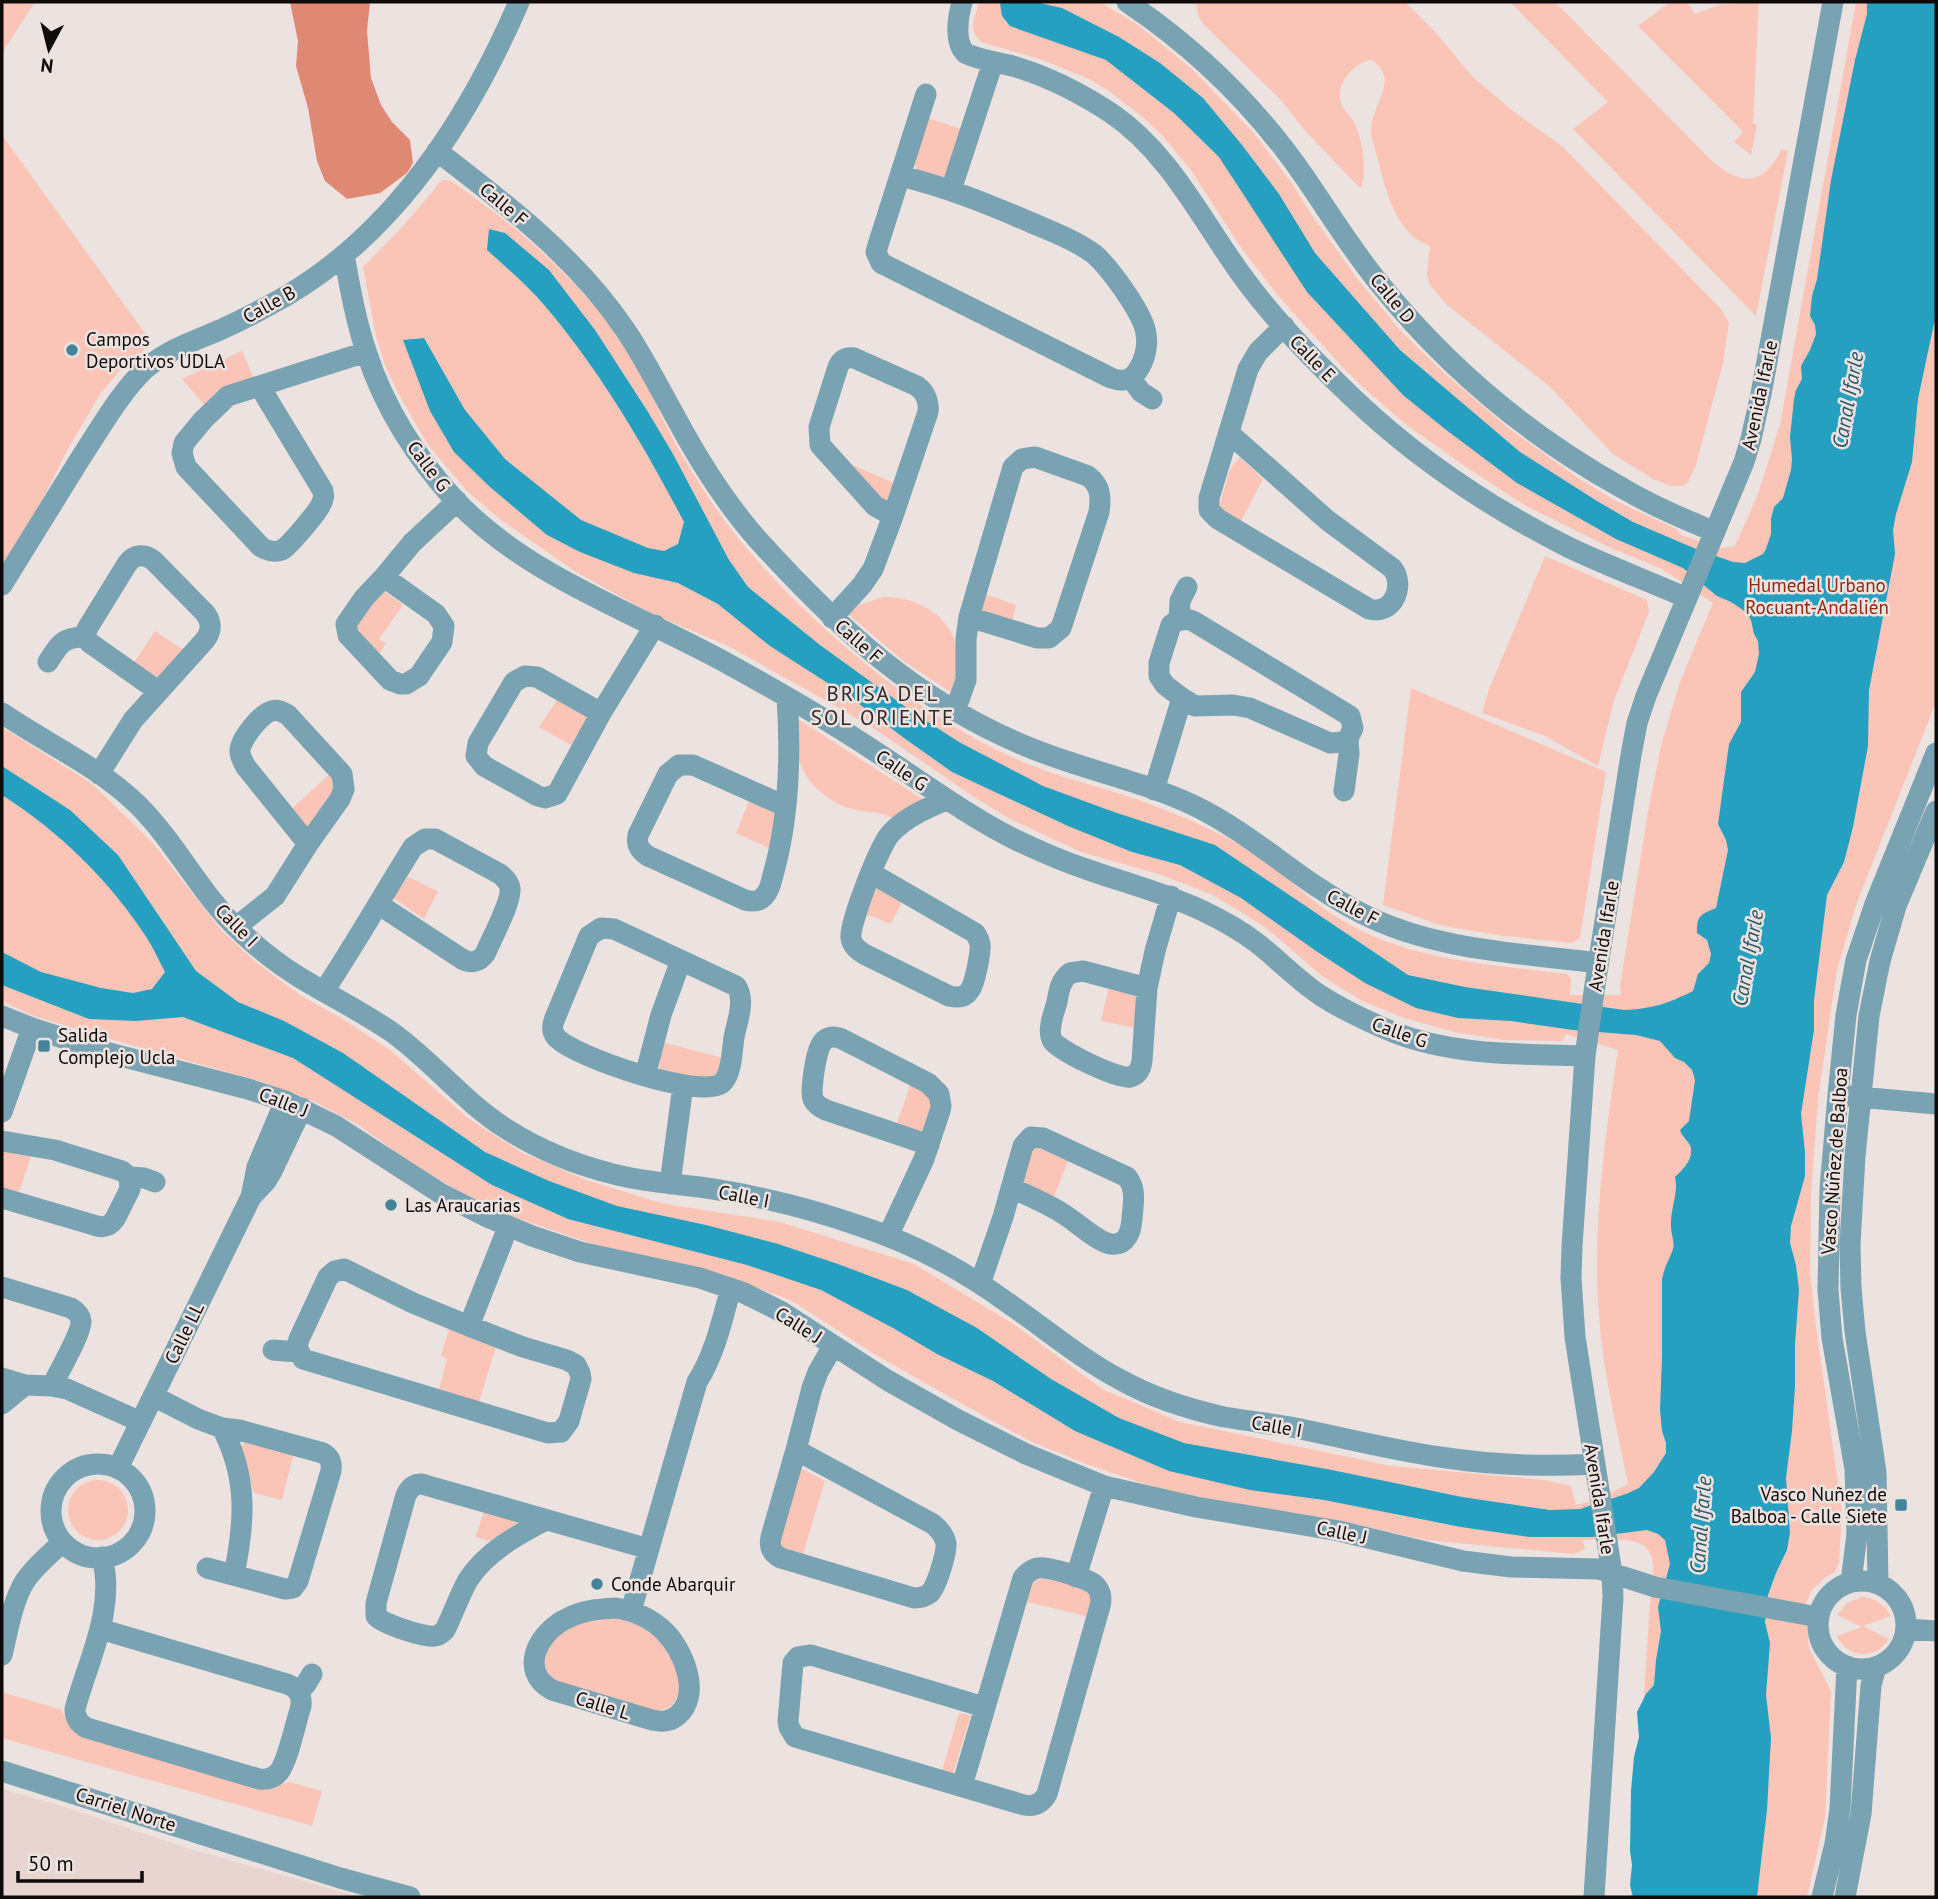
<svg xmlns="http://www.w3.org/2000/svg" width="1938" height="1899" viewBox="0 0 1938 1899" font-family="'PT Sans',sans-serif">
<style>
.built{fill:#e8d5d1}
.green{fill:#fac4b7}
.forest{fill:#df8874}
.water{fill:#25a0c1}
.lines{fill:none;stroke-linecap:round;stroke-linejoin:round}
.minor{stroke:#79a3b2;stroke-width:21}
.poi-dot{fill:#448498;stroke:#ece2df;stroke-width:2.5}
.labels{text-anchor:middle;stroke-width:5;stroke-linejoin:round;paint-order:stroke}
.street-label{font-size:19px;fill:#0f0b0b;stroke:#ece2df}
.poi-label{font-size:19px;fill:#0f0b0b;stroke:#ece2df;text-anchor:start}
.park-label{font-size:19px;fill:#902913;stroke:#ece2df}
.water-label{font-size:21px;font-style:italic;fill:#2a5968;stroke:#ece2df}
.neighbourhood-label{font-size:21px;letter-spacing:2px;fill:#312927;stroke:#ece2df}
</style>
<rect width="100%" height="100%" fill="#ece2df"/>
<path class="built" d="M2 1789 69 1808 187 1848 360 1897H2Z"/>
<path class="green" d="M2 2H35L2 53Z
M979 2H1100L1137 24 1192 69 1252 131 1291 182 1311 214 1356 277 1400 330 1443 372 1507 427 1578 478 1616 501 1676 529 1681 535 1722 548 1735 546 1758 494 1780 425 1856 2H1936V702L1856 905 1837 970 1818 1099 1811 1194 1810 1273 1815 1319 1842 1512 1839 1563 1835 1572 1826 1577 1812 1590 1806 1603 1809 1648 1831 1691 1825 1818 1807 1897H1631L1650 1602C1662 1535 1642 1539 1583 1540L1585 1549 1573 1554 1426 1540 1373 1528 1228 1504 1150 1486 1089 1465 1032 1442 982 1415 874 1354 792 1301 714 1272 596 1245 505 1214 459 1191 411 1163 360 1126 315 1102 263 1082 106 1038 31 1015 2 1001V727L91 783 152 842 222 931 257 963 300 995 341 1018 390 1050 468 1118 521 1152 584 1179 654 1201 672 1205 780 1222 914 1264 1015 1325 1102 1389 1180 1422 1392 1466 1544 1480 1571 1486 1576 1505 1596 1500 1628 1484C1617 1428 1603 1373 1599 1316 1592 1229 1605 1136 1618 1050L1566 1034 1562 1041 1505 1040 1454 1032 1404 1018 1362 1001 1322 976 1284 943 1262 925 1213 895 1159 874 1081 852 1012 820 980 801 873 728 832 704 728 646 650 613 576 572 501 520 466 490 428 445 398 393 385 365 376 336 363 267 405 224 442 180 451 181C517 226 581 281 626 348 641 372 653 398 665 424 686 464 710 503 738 538 808 624 921 719 1023 762 1051 774 1081 782 1111 791 1147 802 1183 816 1217 833 1241 844 1263 859 1283 875 1302 891 1319 907 1340 919 1409 961 1489 964 1567 974L1571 978 1570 995H1621L1620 986 1648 812 1661 746 1680 682 1713 603 1662 569 1611 548 1526 506 1466 467 1404 423 1365 389 1346 371 1280 298 1239 245 1191 170 1161 134 1145 119 1109 91 1087 78 1040 59 984 43C966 34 975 17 979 2Z
M1196 2H1405L1436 33 1472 76 1513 111 1563 147 1721 309 1729 323 1723 363 1696 465 1687 484 1681 486H1671L1653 479 1613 454 1550 387 1446 304 1430 285 1427 275 1430 246C1426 244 1420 242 1416 239 1392 220 1384 184 1377 156 1375 148 1371 138 1371 130 1371 104 1401 81 1372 60 1356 61 1337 82 1340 99 1341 109 1349 113 1354 122 1363 139 1366 168 1362 186L1360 188 1307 133 1279 98 1203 24 1198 15Z
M1514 2H1555L1714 163C1744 186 1763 185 1781 150L1788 151 1756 316 1573 129 1608 102 1512 4Z
M1670 2H1687L1695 14 1719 5 1759 2 1753 124 1757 125 1751 155 1734 142 1743 132 1638 26Z
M928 118 961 129 948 173 941 179 917 172 915 164Z
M2 135 152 343 121 369 101 393 70 445 28 528 2 571Z
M242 351 254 379 206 407 182 379Z
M1240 457 1263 479 1239 525 1225 515 1220 504 1230 469Z
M848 463 894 483 886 503Z
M1545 556 1647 600 1649 612 1614 700 1598 766 1545 736 1482 713 1489 689Z
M379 587 403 605 379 639 386 643 376 659 352 625Z
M985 594 1016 605 1012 623 980 612Z
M883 597C925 596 965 626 958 672 957 679 954 687 952 693L902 660 847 613 859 605Z
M155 631 185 651 156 679 133 664Z
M1411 688 1606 772 1580 938 1572 943 1497 935 1440 925 1383 905Z
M559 697 593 715 574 747 539 727Z
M798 719 924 800 892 818C881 811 868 813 856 810 828 804 802 781 797 752 795 742 797 730 798 719Z
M331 773 336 784 334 793 307 832 288 812Z
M750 799 777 811 773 850 736 833Z
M408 877 438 891 424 919 393 898Z
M875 885 904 898 891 924 868 915 858 929Z
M1109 986 1137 994 1140 1029 1101 1021Z
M662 1042 723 1058 717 1077 707 1080 659 1071Z
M911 1083 932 1094V1110L921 1134 896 1126Z
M1037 1147 1068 1161 1052 1201 1018 1183 1027 1152Z
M2 1148 31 1157 18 1195 2 1189Z
M450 1325 497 1343 478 1406 438 1393 447 1359 441 1356Z
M246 1440 294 1453 282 1500 254 1493 240 1449Z
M801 1468 825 1481 802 1557 778 1546Z
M68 1510a30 30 0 1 1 60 0a30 30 0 1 1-60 0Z
M484 1512 520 1521 491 1541 475 1537Z
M1042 1578 1082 1587 1092 1598 1086 1616 1023 1601 1031 1584Z
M1862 1597C1875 1598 1884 1604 1891 1616L1863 1626 1889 1639C1876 1660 1848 1659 1837 1636L1862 1627 1837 1615 1847 1603Z
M616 1617C625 1620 639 1623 647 1628 670 1643 701 1706 656 1711L557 1682C553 1679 548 1675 546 1670 536 1650 565 1626 582 1621 592 1618 605 1618 616 1617Z
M2 1692 62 1710 70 1727 273 1787 289 1782 322 1791 312 1826 2 1738Z
M959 1713 971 1715 952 1777 941 1774Z"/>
<path class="forest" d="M290 2H370L367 31 371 78 381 105 392 122 410 140 413 163 407 173 380 193 347 199 325 181 317 161 308 108 296 66 298 41Z"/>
<path class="water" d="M1003 2H1035L1062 8 1119 37 1160 63 1203 98 1242 145 1279 194 1315 253 1400 350 1520 452 1597 501 1633 522 1696 549 1733 562 1745 563 1763 554 1766 549 1771 534V519L1774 507 1783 498 1791 470 1792 459 1790 437 1794 399 1796 390 1802 379 1801 366 1810 350 1816 334 1815 325 1810 316 1812 296 1817 279 1831 180 1855 60 1867 14V2H1936V314L1918 399 1912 462 1896 514 1893 530 1895 554 1869 690 1868 746 1853 827 1844 862 1827 895 1814 1000V1030L1801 1114 1805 1152V1176L1791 1226 1790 1243 1796 1265 1799 1290 1795 1344V1386L1792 1431 1786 1478 1790 1533 1787 1550 1776 1573 1768 1595 1765 1622 1770 1643 1766 1695 1771 1738 1767 1810 1757 1897H1633L1630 1885 1632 1865 1630 1851 1631 1791 1634 1757 1639 1737 1637 1712 1646 1694 1654 1685 1656 1660 1661 1631 1658 1607 1670 1564 1665 1540 1658 1534 1647 1530 1592 1537H1530L1461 1527 1324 1500 1250 1490 1169 1471 1075 1431 993 1381 937 1354 893 1328 821 1290 747 1265 568 1219 492 1185 293 1058 183 1017 136 1021 89 1019 2 985V952L41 972 101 988 133 993 152 989 165 972C159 961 154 949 147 938 110 881 59 831 2 795V766L70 810 118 855 196 971 238 1002 284 1021 343 1053 485 1152 549 1181 617 1206 706 1225 778 1244 838 1264 907 1290 977 1328 1051 1379 1119 1418 1184 1443 1332 1470 1462 1497 1550 1510 1580 1509 1626 1494 1639 1488 1654 1472 1666 1453V1443L1662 1431 1660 1410 1662 1357V1280C1664 1267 1669 1261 1673 1249 1675 1242 1671 1234 1671 1227 1670 1209 1679 1192 1675 1177 1683 1169 1695 1158 1690 1145 1687 1140 1682 1136 1680 1130L1689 1121 1695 1080 1692 1070 1684 1062 1675 1058 1660 1041 1636 1035 1573 1030 1511 1021 1458 1018 1416 1008 1365 983 1316 951 1241 898 1180 865 1132 852 1068 826 952 772 904 738 854 700 770 646 718 604 678 583 634 573 580 552 547 535 490 487 454 452 430 411 403 340 424 338 465 410 505 459 581 520 648 548 664 551 678 544 684 522C646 449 599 369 545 306 528 286 507 268 487 250L489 229 505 233 549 270 595 330 648 412 673 454 729 560 748 587 820 645 914 713 959 742 1043 786 1114 812 1215 845 1408 975 1465 987 1624 1010C1652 1009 1669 1003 1693 991L1698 974 1709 963 1711 954 1707 940 1697 933C1697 915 1700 915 1716 908L1728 850 1726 840 1718 824 1729 744 1741 722V692L1755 672 1759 654 1758 641 1754 634 1751 620 1746 612 1731 602 1717 596 1683 568 1616 539 1517 483 1445 429 1403 395 1307 292 1219 157 1174 113 1106 60 1010 26 1002 16 1000 4Z"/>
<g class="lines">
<path class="minor" d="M962 2C958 17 954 41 965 53 981 61 999 62 1016 67 1049 77 1082 94 1111 113 1170 153 1202 221 1243 277 1275 321 1314 361 1353 398 1417 459 1492 509 1570 548 1608 566 1648 581 1687 598
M1127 2C1197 49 1258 109 1306 179 1330 214 1352 250 1379 283 1446 366 1530 437 1624 489 1653 506 1684 519 1715 532
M437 151C506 204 575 256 624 328 644 357 659 388 676 418 699 461 726 504 759 541 840 630 918 703 1033 749 1085 770 1142 781 1193 805 1255 835 1300 882 1361 913 1432 950 1519 953 1598 963
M901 176C946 187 988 204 1032 223 1053 232 1075 240 1094 254 1109 267 1144 314 1146 334 1148 346 1145 360 1138 370 1132 381 1122 382 1111 378L881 263 876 252 878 245 926 94
M951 190 993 62
M344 255C350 288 356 322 367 354 384 407 417 459 455 500 527 576 631 611 721 660 776 690 830 721 882 756 925 784 967 815 1014 839 1037 850 1061 861 1086 869 1125 883 1165 893 1203 911 1222 920 1240 930 1257 943 1279 960 1299 982 1323 997 1345 1011 1369 1022 1393 1032 1454 1056 1521 1054 1585 1056
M1131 378 1141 392 1152 399
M260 387 323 491C324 496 324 497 322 502 320 510 289 546 282 550 274 553 268 551 261 547L186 467 182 453 184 443 203 420 228 396 366 352
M1229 433 1327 520 1392 568C1406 585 1393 616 1369 609L1218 519 1209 510V498L1248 369 1258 352 1284 326
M384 577 436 614 444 626 442 642 419 676 406 684H400L390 680 348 635 346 624 364 598 384 577 412 543 457 501
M2 585C28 543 54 501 80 459 100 429 119 394 145 369 167 350 194 341 220 330 242 320 265 308 286 296 397 231 469 118 519 2
M832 618 862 585 873 569 893 516 928 412C929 401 926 393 917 386L854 358C846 357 841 360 838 367L819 427 820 445 875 506 893 516
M1179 620 1180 601 1187 587
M85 637 87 629 127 564C134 554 145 553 154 561L205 613C212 622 212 631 205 640L133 720 99 774
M85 637 90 643 158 691
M48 662C59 644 63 637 85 637
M955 711 966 680V639L969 617 1013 467 1022 459 1035 457 1088 476C1101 486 1101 497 1099 512L1061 628 1049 638H1037L969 617
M2 713C47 744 98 766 138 805 177 844 201 895 241 932 259 949 278 964 299 977 330 996 363 1012 393 1033 433 1062 463 1101 505 1128 542 1152 587 1169 631 1178 658 1183 686 1185 713 1189 764 1197 815 1210 863 1227 916 1245 963 1270 1008 1303 1046 1329 1081 1359 1121 1380 1153 1398 1188 1409 1224 1417 1248 1421 1272 1424 1296 1428 1344 1438 1391 1450 1440 1457 1491 1465 1543 1467 1595 1464
M601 713 537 677 525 676 514 682 478 743 476 756 484 766 538 796 545 798 557 794 601 713 655 625
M1154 790 1182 698
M1344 791 1349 754 1348 739 1353 728 1350 716 1193 621C1185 618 1178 619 1171 625L1159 663V676L1165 685 1182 698 1195 706 1233 705 1250 708 1330 743 1342 742 1348 739
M785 806 693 765H679L668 774 638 835C636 845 640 851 648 856L745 900C753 902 760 902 765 895 770 890 771 882 773 875 789 819 791 756 787 697
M871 873 975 933C978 938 979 939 980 944 981 952 975 983 970 990 965 998 957 998 949 996L864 954C858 950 852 946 851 938 849 924 880 844 891 833 906 817 927 808 946 800
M236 927 275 896 308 844 340 799 344 789 342 774 288 715C283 712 278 709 272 711 261 713 240 740 240 751 240 757 243 762 246 767L308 844
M601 928 614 929 736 986C746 1000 737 1022 734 1037 732 1051 732 1074 722 1083 702 1100 573 1057 556 1037 551 1031 552 1025 555 1018L589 936Z
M1147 988 1083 971 1070 973C1060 981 1059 991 1057 1002 1054 1013 1047 1029 1052 1040 1057 1050 1119 1080 1130 1077 1138 1075 1141 1068 1142 1061L1147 988 1155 951 1171 896
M324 991C355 944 383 895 413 847L425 839H435L500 874C505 878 509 882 510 888 512 901 491 940 485 954 479 962 471 964 462 959L378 904
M2 1016 32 1028 109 1053 248 1089 285 1101 336 1126 440 1193 485 1216 532 1236 580 1252 700 1278 744 1293 782 1312 887 1380 958 1420 1026 1454 1104 1486 1196 1507 1339 1531 1463 1561 1511 1567 1599 1569 1655 1587 1818 1617
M645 1076 661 1015 681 960
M1848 1096 1936 1104
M2 1112 32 1028
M2 1141 55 1150 122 1171 129 1177 144 1178 155 1182
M670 1184 683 1085
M251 1197 257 1167 285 1101
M2 1198 97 1226C105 1228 110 1226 115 1219L130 1189 129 1177
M888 1236 924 1159 940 1111 941 1106 939 1094 928 1083 842 1039C835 1036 827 1036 822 1043 816 1050 810 1091 813 1099 816 1105 820 1107 826 1110L929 1145
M344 1269 413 1303 469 1326 523 1347 567 1360 576 1365 580 1373 581 1379 569 1421 561 1432 548 1433 303 1359 297 1347 299 1339 328 1277 335 1271Z
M980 1284 1003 1217 1023 1146 1031 1137 1043 1138 1127 1177C1137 1190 1133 1203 1132 1219 1131 1231 1127 1246 1111 1244 1099 1243 1076 1222 1065 1215 1048 1204 1030 1196 1011 1188
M2 1287 71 1308C76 1311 80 1314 81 1321 82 1332 58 1373 52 1386
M469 1326 508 1227
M273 1350 298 1352
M2 1378 25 1385 52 1386 67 1389 141 1422
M153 1396 198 1419 222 1428 239 1430 323 1453C330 1457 332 1463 331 1471L298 1581 293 1588 285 1589 207 1568
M2 1404 25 1385
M222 1428C248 1478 245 1521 234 1575
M796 1450 933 1524C939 1529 944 1534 946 1543 947 1552 937 1586 930 1593 925 1597 921 1598 914 1598L781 1558C771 1553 769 1547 771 1537L796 1450 812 1388 818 1372 833 1346
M51 1511a47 47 0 1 1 94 0a47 47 0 1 1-94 0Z
M118 1468 251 1197 266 1181 272 1171 302 1108
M546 1520C517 1535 486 1552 468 1580 459 1596 453 1614 445 1630 441 1633 441 1635 435 1636 425 1638 383 1624 376 1616V1603L406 1495C410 1487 416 1482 425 1485L649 1549
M1076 1577 1104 1486
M1818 1625a44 44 0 1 1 88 0a44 44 0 1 1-88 0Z
M1851 1582 1857 1534 1855 1469 1832 1338 1828 1290 1830 1189 1838 1095 1846 1015 1856 960 1875 904 1936 753
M1878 1583 1876 1472 1855 1332 1851 1288 1850 1244 1855 1156 1869 1016 1880 961 1896 906 1936 811
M616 1608C635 1611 651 1618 665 1632 683 1650 702 1694 678 1715 670 1722 662 1722 652 1720L552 1690C517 1670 539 1631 568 1618 583 1610 599 1609 616 1608Z
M631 1611 697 1382C715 1354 722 1320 731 1288
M100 1629 287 1684C298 1688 302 1695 301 1706 296 1721 288 1761 279 1772 274 1778 267 1780 259 1779L87 1728C79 1724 75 1718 75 1709 88 1660 116 1609 102 1557
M1907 1629 1936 1631
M2 1655C8 1631 12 1602 25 1581 35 1566 50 1554 63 1542
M299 1692 306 1684 312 1674
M2 1771 340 1878 410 1897
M962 1786 1023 1578C1027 1573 1031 1570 1037 1568 1047 1566 1087 1578 1095 1585 1101 1591 1102 1598 1100 1606L1047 1794C1042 1803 1035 1807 1024 1805L795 1737 789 1727 788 1721 793 1663 798 1657 811 1655 984 1707
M1594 1897 1613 1597 1612 1573 1575 1337 1571 1278 1572 1246 1585 1056 1595 985 1631 755 1637 723 1646 696 1744 462 1751 439 1761 394 1833 2
M1822 1897 1835 1844 1840 1809 1847 1666
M1845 1897 1861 1814 1871 1685 1876 1667"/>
</g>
<g class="poi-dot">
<circle cx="72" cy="350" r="7"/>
<rect x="37" y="1039" width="14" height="14" rx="3.5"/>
<circle cx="391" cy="1205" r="7"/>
<rect x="1894" y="1498" width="14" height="14" rx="3.5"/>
<circle cx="597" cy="1584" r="7"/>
</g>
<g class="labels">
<g class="street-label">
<text transform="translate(504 204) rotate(40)" y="7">Calle F</text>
<text transform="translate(1393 298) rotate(50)" y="7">Calle D</text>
<text transform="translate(269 304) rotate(-29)" y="7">Calle B</text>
<text transform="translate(1313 358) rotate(46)" y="7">Calle E</text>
<text transform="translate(1759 395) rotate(-78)" y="7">Avenida Ifarle</text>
<text transform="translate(429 466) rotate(53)" y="7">Calle G</text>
<text transform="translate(859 641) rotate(41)" y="7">Calle F</text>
<text transform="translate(902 770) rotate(34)" y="7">Calle G</text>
<text transform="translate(1353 907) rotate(28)" y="7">Calle F</text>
<text transform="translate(237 925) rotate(45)" y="7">Calle I</text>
<text transform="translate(1603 936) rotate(-81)" y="7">Avenida Ifarle</text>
<text transform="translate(1400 1032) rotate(19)" y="7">Calle G</text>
<text transform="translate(284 1102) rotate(21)" y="7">Calle J</text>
<text transform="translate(1834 1161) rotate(-86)" y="7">Vasco Núñez de Balboa</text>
<text transform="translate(744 1196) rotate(11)" y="7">Calle I</text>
<text transform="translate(799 1325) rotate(32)" y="7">Calle J</text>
<text transform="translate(184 1333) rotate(-64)" y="7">Calle LL</text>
<text transform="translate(1277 1426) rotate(10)" y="7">Calle I</text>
<text transform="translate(1600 1499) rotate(81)" y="7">Avenida Ifarle</text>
<text transform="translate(1342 1532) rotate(12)" y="7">Calle J</text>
<text transform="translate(603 1705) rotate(17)" y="7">Calle L</text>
<text transform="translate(126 1809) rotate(18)" y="7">Carriel Norte</text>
</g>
<g class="poi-label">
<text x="86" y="346">Campos<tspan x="86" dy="22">Deportivos UDLA</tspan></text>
<text x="58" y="1042">Salida<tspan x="58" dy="22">Complejo Ucla</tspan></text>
<text x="405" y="1212">Las Araucarias</text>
<text x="1887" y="1501" text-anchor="end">Vasco Nuñez de<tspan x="1887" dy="22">Balboa - Calle Siete</tspan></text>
<text x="611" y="1591">Conde Abarquir</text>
</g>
<g class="park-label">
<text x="1817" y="592">Humedal Urbano<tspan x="1817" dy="22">Rocuant-Andalién</tspan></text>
</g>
<g class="water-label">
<text transform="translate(1848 400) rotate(-80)" y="7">Canal Ifarle</text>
<text transform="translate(1748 958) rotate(-80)" y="7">Canal Ifarle</text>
<text transform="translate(1701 1525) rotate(-86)" y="7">Canal Ifarle</text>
</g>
<g class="neighbourhood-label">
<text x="883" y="701">BRISA DEL<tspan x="883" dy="24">SOL ORIENTE</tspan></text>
</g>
</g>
<rect width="1938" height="1899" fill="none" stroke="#0f0b0b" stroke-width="7"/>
<g transform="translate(49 49) rotate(187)" stroke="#ece2df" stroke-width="5" paint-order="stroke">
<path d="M0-5L12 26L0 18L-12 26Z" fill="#0f0b0b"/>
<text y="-10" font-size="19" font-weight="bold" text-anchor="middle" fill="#0f0b0b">N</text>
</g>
<path d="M18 1871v10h124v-10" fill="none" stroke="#0f0b0b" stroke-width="3.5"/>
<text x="28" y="1871" font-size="21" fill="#0f0b0b" stroke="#ece2df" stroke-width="5" paint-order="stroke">50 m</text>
</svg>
